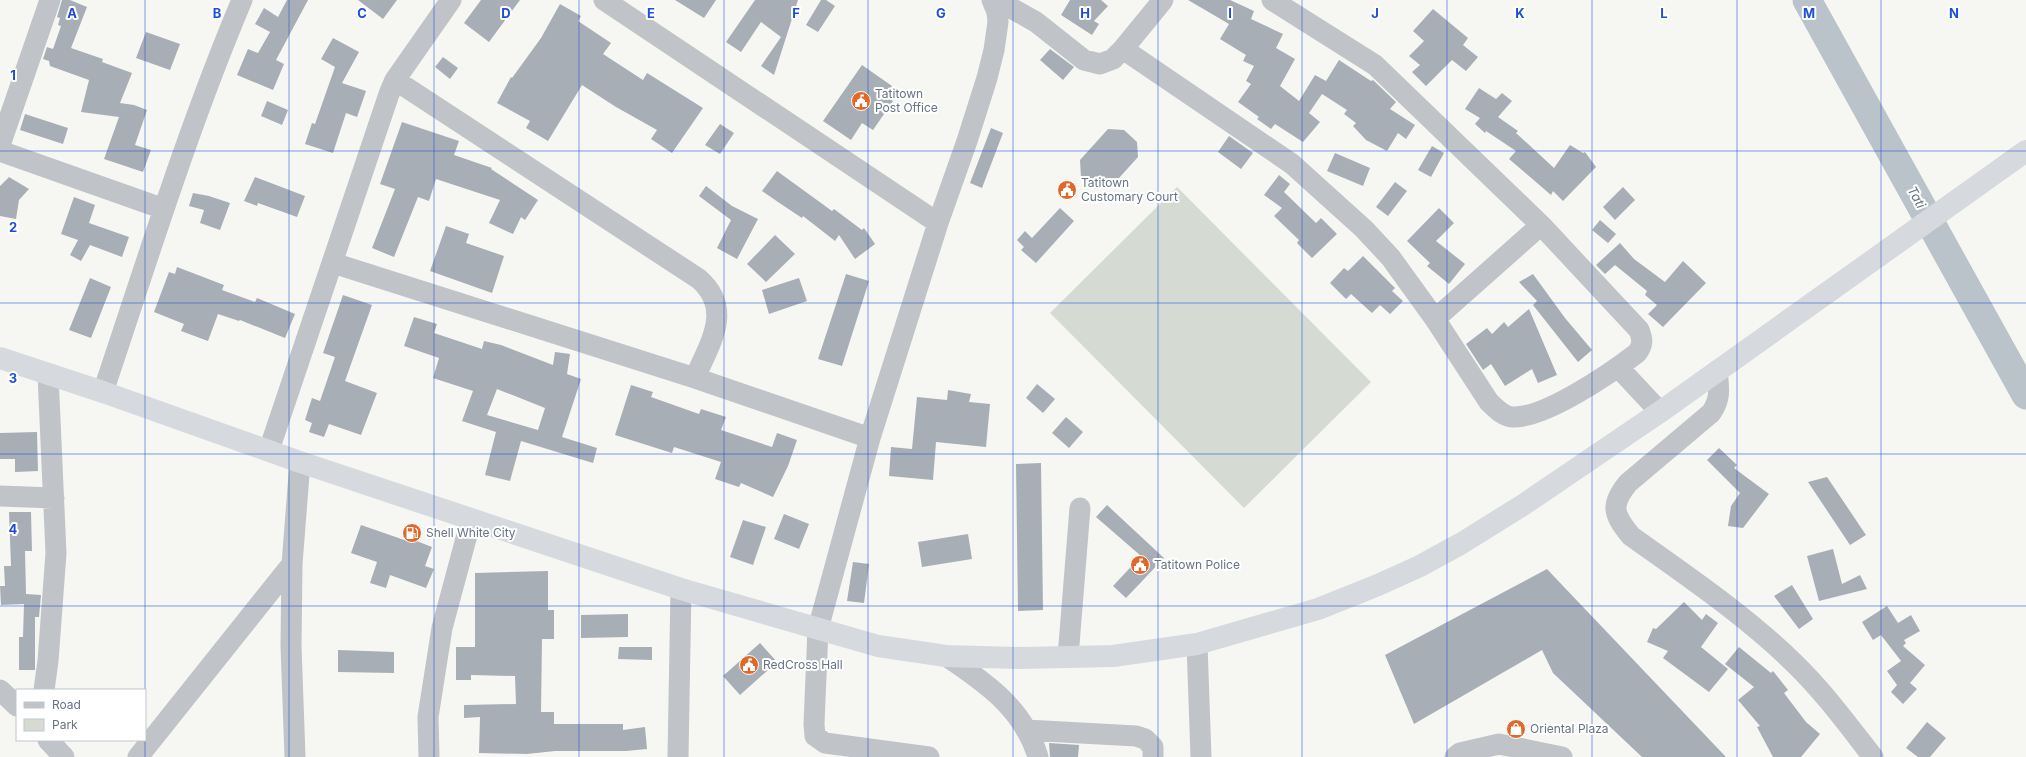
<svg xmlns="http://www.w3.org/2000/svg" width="2026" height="757" viewBox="0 0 2026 757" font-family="Inter,sans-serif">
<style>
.green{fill:#d5dbd3}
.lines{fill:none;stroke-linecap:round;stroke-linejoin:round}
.river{stroke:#bac3c9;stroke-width:29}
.building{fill:#a8aeb6;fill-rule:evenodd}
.minor{stroke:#c0c3c7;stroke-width:21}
.highway{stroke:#d6dade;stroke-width:22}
.grid{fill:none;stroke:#1d4ed8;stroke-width:1;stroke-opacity:0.55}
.labels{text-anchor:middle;stroke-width:4;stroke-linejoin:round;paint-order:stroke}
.poi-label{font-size:12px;fill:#667384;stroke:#fff;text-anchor:start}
.water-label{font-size:13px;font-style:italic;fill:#627480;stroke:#fff}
.grid-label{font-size:13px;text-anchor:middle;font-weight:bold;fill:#1d4ed8;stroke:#fff;stroke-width:4;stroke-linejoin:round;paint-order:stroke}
</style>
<rect width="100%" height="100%" fill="#f6f7f3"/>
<path class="green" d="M1177 187 1371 382 1244 508 1050 313Z"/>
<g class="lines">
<path class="river" d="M1807 0 2026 395"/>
</g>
<path class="building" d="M62 0H70L87 7 71 48 103 59 102 62 132 73 120 103 134 105 147 110 135 145 151 150 143 172 104 159 119 117 81 112 89 80 50 66 49 61 43 59 47 47 53 49 61 26 58 25 60 18 57 17Z
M287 0H308L276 60 284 64 273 90 237 75 248 49 258 53 270 32 255 24 264 8 278 17Z
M358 0H397L383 19Z
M481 0H520L489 42 464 23Z
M675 0H716L704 18Z
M755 0H798L774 75 761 66 781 37 761 22 741 52 726 42Z
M821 0H826L835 6 818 32 806 25Z
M1070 0H1101L1108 6 1094 21 1099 24 1092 35 1061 15Z
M1188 0H1230L1254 11 1251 19 1283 34 1276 48 1295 59 1280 86 1299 101 1315 75 1326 81 1339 60 1371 81 1373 80 1396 102 1390 109 1415 125 1406 139 1398 133 1387 151 1366 140 1353 126 1356 123 1344 114 1347 110 1322 94 1309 113 1320 122 1303 142 1275 124 1271 129 1257 119 1259 117 1238 102 1251 84 1246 81 1254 66 1243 61 1246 55 1220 39 1229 24Z
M560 4 581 16 578 21 611 43 603 54 643 80 647 73 703 108 672 153 651 139 657 130 616 107 582 85 548 141 526 128 530 121 497 103 511 77 512 78 541 38Z
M1433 9 1468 38 1463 45 1478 57 1466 71 1452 60 1426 86 1412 72 1420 65 1409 56 1424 41 1413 31Z
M146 32 180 44 170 70 136 58Z
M333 38 359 52 342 83 366 91 357 117 346 113 333 153 305 144 312 123 315 124 335 67 321 59Z
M1050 49 1074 67 1063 80 1040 60Z
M443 57 458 68 450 79 435 67Z
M862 65 892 86 886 96 893 101 873 130 862 123 851 140 823 121Z
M1479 88 1496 99 1502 93 1512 101 1498 117 1518 131 1516 133 1554 168 1570 145 1583 153 1585 152 1596 167 1563 201 1553 191 1551 195 1509 159 1516 151 1486 131 1485 133 1475 124 1480 118 1465 109Z
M267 101 288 110 282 125 261 116Z
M25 114 68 128 63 144 20 130Z
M402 122 459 141 454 155 492 168 491 169 538 200 525 220 521 217 513 234 489 223 500 200 436 179 429 201 418 197 394 257 372 248 395 189 380 184Z
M720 124 734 133 720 154 705 145Z
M991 128 1003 133 982 188 970 183Z
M1108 129 1124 130 1137 142 1138 157 1110 188 1094 189 1081 178 1080 160Z
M1229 136 1253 153 1241 169 1218 152Z
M1432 146 1444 153 1431 177 1418 170Z
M1335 153 1370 168 1363 186 1327 171Z
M777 171 832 211 834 209 862 230 864 228 875 244 855 259 839 235 835 241 803 216 802 218 778 202 762 191Z
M1279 175 1290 184 1284 192 1316 223 1321 218 1337 234 1312 258 1297 243 1299 240 1274 216 1282 208 1264 195Z
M9 177 29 189 19 200 16 219 0 216V186Z
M255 177 305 196 297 217 258 203 257 206 244 201Z
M1395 182 1407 191 1388 216 1376 207Z
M706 186 732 206 758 219 737 259 717 248 731 220 699 196Z
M1623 187 1635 200 1615 220 1603 207Z
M193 193 209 196 230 203 220 230 200 223 204 210 189 206Z
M74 197 95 205 89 223 129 237 122 257 90 245 81 261 70 255 78 240 61 234Z
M1060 208 1074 221 1036 263 1021 250 1024 247 1017 240 1025 231 1032 238Z
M1439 208 1454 223 1436 241 1465 264 1449 284 1427 266 1430 263 1407 241Z
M1600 220 1616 234 1608 243 1592 230Z
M446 226 469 234 466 243 504 256 492 293 430 271Z
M775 235 795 254 766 282 747 264Z
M1620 243 1634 259 1665 282 1683 261 1706 283 1663 327 1648 314 1657 305 1645 295 1647 291 1615 265 1605 274 1596 265Z
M1363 256 1395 288 1392 291 1403 301 1390 314 1380 305 1372 313 1351 294 1346 299 1330 283 1344 268 1348 271Z
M177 267 224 285 222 290 255 302 257 298 295 314 285 338 240 320 239 321 218 314 208 341 181 331 184 324 154 312 169 272 175 274Z
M846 274 869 281 842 366 818 359Z
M1533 274 1565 318 1592 350 1578 362 1533 305 1537 301 1519 282Z
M90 278 111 287 91 338 69 330Z
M799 278 807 301 769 314 762 290Z
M343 295 372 305 345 381 377 393 361 435 329 424 324 437 309 432 312 423 305 420 312 398 320 401 335 357 323 353Z
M1529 309 1557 375 1538 383 1532 369 1505 386 1491 364 1483 370 1466 344 1487 328 1492 334 1504 322 1508 327Z
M414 317 437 324 434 333 482 349 484 341 501 345 553 365 555 352 570 354 567 374 581 379 562 437 597 448 593 463 521 441 510 481 485 475 496 432 462 421 473 391 433 378 439 358 404 346ZM497 389 545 408 538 430 487 415Z
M1037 384 1055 399 1043 413 1026 398Z
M631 385 653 392 651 397 699 414 701 409 726 417 721 430 772 447 777 433 797 440 788 466 773 497 741 483 739 487 715 479 721 462 674 447 672 453 615 435Z
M948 390 971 394 969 402 990 404 986 447 936 442 933 480 889 476 891 447 912 449 917 397 947 400Z
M1066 417 1083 432 1069 448 1052 433Z
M37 432 38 471 15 472V459H0V433Z
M1719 448 1737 465 1734 468 1769 494 1743 528 1728 526 1731 506 1740 493 1707 460Z
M1041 463 1043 610 1018 611 1016 464Z
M1827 477 1866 535 1850 545 1808 482Z
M1107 505 1164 558 1126 598 1113 586 1141 556 1096 517Z
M9 512H31L32 551H25L26 594 41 595 39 617H35V670H19V637H23L24 604 1 605 0 586H5L4 566H11Z
M784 514 809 524 799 549 774 539Z
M743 520 766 527 753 565 730 557Z
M361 525 413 543 414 540 432 547 425 566 434 569 426 588 390 575 386 588 370 583 377 562 351 553Z
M968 534 972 559 922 567 918 542Z
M1833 549 1842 584 1860 575 1867 589 1819 601 1807 556Z
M853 562 869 564 864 603 847 601Z
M1547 569 1564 587 1726 757H1642L1553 673 1542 650 1414 724 1385 655Z
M548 571V610H554V639H542L541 712H554V724H623V730L645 727 647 749 626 751H555L527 754 479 753 480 717 464 718V705L516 704 515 676 471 675V680H456V647H475V573Z
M1792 585 1813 619 1799 629 1774 596Z
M1684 602 1702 620 1706 614 1718 623 1701 647 1728 669 1709 692 1663 658 1668 651 1647 642 1653 628 1656 629Z
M1887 606 1898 623 1911 615 1920 631 1904 640 1906 643 1903 646 1925 665 1910 683 1917 689 1903 704 1891 692 1897 685 1887 671 1901 661 1881 635 1873 640 1862 622Z
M628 614V637L581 638V615Z
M760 643 777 662 740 695 723 676Z
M619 647H652V660L618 659Z
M1739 647 1771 673 1773 671 1788 690 1784 693 1806 722 1820 734 1801 757H1773L1757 727 1760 726 1738 700 1754 687 1725 664Z
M338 650 394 652V673L338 672Z
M1927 722 1946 738 1930 757H1918L1906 748Z
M1049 743 1079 745 1078 757H1050Z"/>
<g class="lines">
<path class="minor" d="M604 0 938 223
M997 0 1036 22 1084 60 1100 64 1113 59 1123 49 1163 0
M1123 49 1292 164 1364 229 1391 258 1435 319 1489 402C1496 408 1502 416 1512 417 1544 419 1611 373 1637 353 1643 345 1643 340 1639 330L1541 225 1375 65 1272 0
M395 80 699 279C734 310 709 344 695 378
M0 145 50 0
M0 151 164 209
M333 263 695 378 870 438
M1435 319 1541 225
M1618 367 1660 412
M1717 371C1719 388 1721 399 1711 413L1628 483C1610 505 1613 514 1631 536 1687 576 1745 615 1794 663 1824 692 1848 725 1873 757
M103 392C147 261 188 128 242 0
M269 450 389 94 395 80 451 0
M0 496 54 498
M1197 644 1201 757
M946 656C985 682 1024 709 1038 757
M1068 657 1080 508
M0 690 17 706
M44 690 48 661 56 553 48 375
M1026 730 1136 736 1145 739 1153 747V757
M48 740 64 757
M138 757 292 564
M295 757 291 646 292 564 300 462
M429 757 428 717 442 628 471 520
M678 757 681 589
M929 757 825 743 815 736 814 724 818 629 870 438 938 223 967 141 987 78 994 50 998 22 997 12 992 0
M1455 757 1460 753 1499 744 1562 757"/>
<path class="highway" d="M0 358 103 392 300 462 681 589 878 646 946 656 1021 658 1113 656 1197 644 1318 609 1378 585 1420 566 1462 543 1523 505 1660 412 2026 151"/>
</g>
<path class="grid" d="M145 0V690M289 0V757M434 0V757M579 0V757M724 0V757M868 0V757M1013 0V757M1158 0V757M1302 0V757M1447 0V757M1592 0V757M1737 0V757M1881 0V757M0 151H2026M0 303H2026M0 454H2026M0 606H2026M145 740V757"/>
<defs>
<symbol id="civic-disc" viewBox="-11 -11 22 22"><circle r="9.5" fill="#df692b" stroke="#fff"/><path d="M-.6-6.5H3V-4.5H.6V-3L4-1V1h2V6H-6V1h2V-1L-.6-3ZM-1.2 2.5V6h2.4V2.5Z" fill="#fff"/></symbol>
<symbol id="fuel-disc" viewBox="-11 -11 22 22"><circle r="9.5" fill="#df692b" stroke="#fff"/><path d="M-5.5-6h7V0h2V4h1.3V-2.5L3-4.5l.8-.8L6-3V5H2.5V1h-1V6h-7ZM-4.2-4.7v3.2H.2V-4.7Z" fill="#fff"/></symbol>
<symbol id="shop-disc" viewBox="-11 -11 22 22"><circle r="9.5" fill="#df692b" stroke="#fff"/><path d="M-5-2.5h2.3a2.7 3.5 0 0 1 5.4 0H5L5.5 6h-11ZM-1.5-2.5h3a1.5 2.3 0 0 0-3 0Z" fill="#fff"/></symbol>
</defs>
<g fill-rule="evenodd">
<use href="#civic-disc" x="850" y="90" width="22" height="22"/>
<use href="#civic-disc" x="1056" y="179" width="22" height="22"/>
<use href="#fuel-disc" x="401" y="522" width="22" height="22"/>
<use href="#civic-disc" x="1129" y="554" width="22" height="22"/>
<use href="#civic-disc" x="738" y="654" width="22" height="22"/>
<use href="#shop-disc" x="1505" y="718" width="22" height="22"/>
</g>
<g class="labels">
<g class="poi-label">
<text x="875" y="98">Tatitown<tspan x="875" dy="14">Post Office</tspan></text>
<text x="1081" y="187">Tatitown<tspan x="1081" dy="14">Customary Court</tspan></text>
<text x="426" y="537">Shell White City</text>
<text x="1154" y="569">Tatitown Police</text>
<text x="763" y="669">RedCross Hall</text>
<text x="1530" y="733">Oriental Plaza</text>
</g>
<g class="water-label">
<text transform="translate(1917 197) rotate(61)" y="5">Tati</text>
</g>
</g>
<g class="grid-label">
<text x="72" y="18">A</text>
<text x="217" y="18">B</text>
<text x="362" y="18">C</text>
<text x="506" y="18">D</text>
<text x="651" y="18">E</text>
<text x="796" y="18">F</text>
<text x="941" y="18">G</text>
<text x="1085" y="18">H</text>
<text x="1230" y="18">I</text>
<text x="1375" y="18">J</text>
<text x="1520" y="18">K</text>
<text x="1664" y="18">L</text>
<text x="1809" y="18">M</text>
<text x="1954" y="18">N</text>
<text x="13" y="80">1</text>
<text x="13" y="232">2</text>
<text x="13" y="383">3</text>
<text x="13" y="534">4</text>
</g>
<rect x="16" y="689" width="130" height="52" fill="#ffffff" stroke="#c2c7ce"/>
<rect x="24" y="702" width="20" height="6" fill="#c0c3c7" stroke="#c2c7ce"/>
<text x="52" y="709" font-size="12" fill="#667384">Road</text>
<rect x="24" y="719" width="20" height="12" fill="#d5dbd3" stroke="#c2c7ce"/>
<text x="52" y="729" font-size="12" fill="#667384">Park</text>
</svg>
